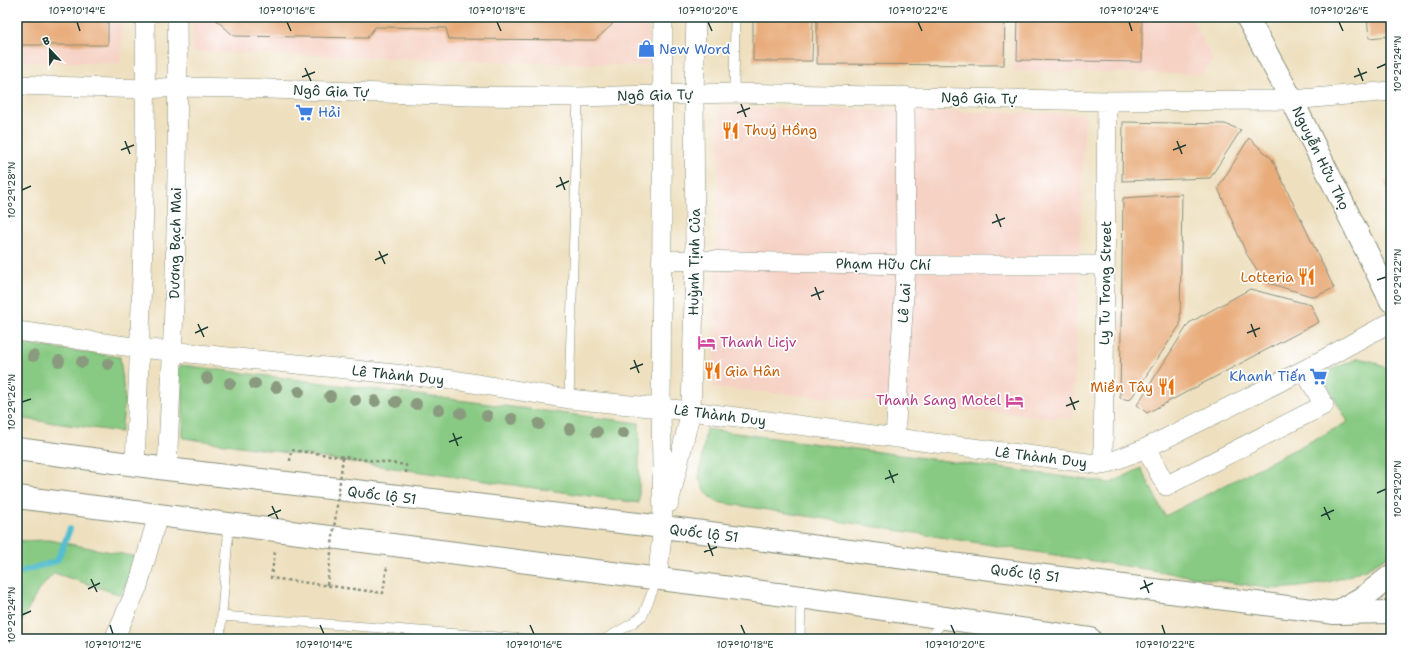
<svg xmlns="http://www.w3.org/2000/svg" width="1408" height="656" viewBox="0 0 1408 656" font-family="'Shantell Sans',sans-serif">
<style>
.built{fill:#f6d2c5}
.green{fill:#88ca83;stroke:#54845c}
.lines{fill:none;stroke-linecap:round;stroke-linejoin:round}
.stream{stroke:#54bed0;stroke-width:6}
.building{fill:#e8ab79}
.service-casing{stroke:#868e7a;stroke-width:10}
.minor-casing{stroke:#868e7a;stroke-width:20}
.tertiary-casing{stroke:#868e7a;stroke-width:24}
.trunk-casing{stroke:#868e7a;stroke-width:24}
.path{stroke:#868e7a;stroke-width:2.5;stroke-dasharray:3 3;stroke-linecap:butt}
.service{stroke:#fff;stroke-width:9}
.minor{stroke:#fff;stroke-width:19}
.tertiary{stroke:#fff;stroke-width:22}
.trunk{stroke:#fff;stroke-width:22}
.path-bridge{stroke:#868e7a;stroke-width:2.5;stroke-dasharray:3 3;stroke-linecap:butt}
.tree{fill:#8a9a7e}
.ticks{fill:none;stroke:#1f3d34;stroke-width:1.5}
.labels{text-anchor:middle;stroke-width:3.5;stroke-linejoin:round;paint-order:stroke}
.shop-label{font-size:14px;fill:#366cbe;stroke:#fff;text-anchor:start}
.street-label{font-size:14px;fill:#1f3d34;stroke:#fff}
.food-label{font-size:14px;fill:#c56008;stroke:#fff;text-anchor:start}
.hotel-label{font-size:14px;fill:#b23c85;stroke:#fff;text-anchor:start}
.neatline{fill:none;stroke:#1f3d34;stroke-width:1.5}
.ticks-label{font-size:10px;text-anchor:middle;fill:#1f3d34}
</style>
<rect width="100%" height="100%" fill="#fff"/>
<filter id="ink" filterUnits="userSpaceOnUse"><feTurbulence type="fractalNoise" baseFrequency=".025" numOctaves="2"/><feDisplacementMap in="SourceGraphic" scale="8" xChannelSelector="R" yChannelSelector="G"/><feConvolveMatrix kernelMatrix="1 2 1 2 8 2 1 2 1" color-interpolation-filters="sRGB"/></filter>
<filter id="wash" filterUnits="userSpaceOnUse"><feTurbulence type="fractalNoise" baseFrequency=".012" numOctaves="4" result="noise"/><feDisplacementMap in="SourceGraphic" scale="16" xChannelSelector="R" yChannelSelector="G"/><feGaussianBlur stdDeviation="0.9" result="paint"/><feColorMatrix in="noise" values="0 0 0 0 0 0 0 0 0 0 0 0 0 0 0 0 0 1.4 0 .05"/><feComposite in="paint" operator="in"/></filter>
<g filter="url(#wash)">
<rect width="100%" height="100%" fill="#eee0bf"/>
<path class="built" d="M17 17H122L121 63 17 62Z
M193 17H649L648 66 192 52Z
M1013 17H1190L1213 59 1202 74 1014 71Z
M720 107 1085 114 1073 419 713 388Z"/>
<path class="green" d="M17 343 120 357 125 401 121 432 17 418Z
M1359 358 1375 362 1391 371V554C1352 580 1318 587 1272 589L717 502 705 492 699 478 706 429 1111 483 1141 468 1165 516 1348 422 1321 374Z
M181 365 639 423V503L183 438V383L170 377Z
M49 540 137 557 121 595 54 573 38 591 17 631V541Z"/>
<g class="lines">
<path class="stream" d="M17 573 57 561 70 529"/>
</g>
<g id="blocks">
<path class="building" d="M17 17H108V45H17Z
M213 17H612V25L595 40 449 39 446 28 375 27 367 38 234 36Z
M753 17H813L812 61H753Z
M817 17H1005L1004 65 817 64Z
M1018 17H1142V62L1017 60Z
M1367 17H1391V36L1369 38Z
M1123 122 1225 124 1241 130 1210 178 1122 181Z
M1249 138 1272 159 1334 288 1314 297 1265 282 1246 253 1218 188Z
M1391 178V196L1384 182Z
M1182 194 1180 325 1130 400 1120 398 1123 198Z
M1250 289 1311 305 1319 322 1147 413 1137 405 1189 323Z"/>
</g>
</g>
<g filter="url(#ink)">
<use href="#blocks" fill-opacity="0" stroke="#868e7a" stroke-width="1"/>
<g class="lines">
<defs>
<path id="service" d="M734 93 735 17
M569 399 578 97
M222 616 526 639
M220 639 229 524
M605 639 633 623 643 615 657 580
M800 639 801 597
M929 639 944 620"/>
<path id="minor" d="M17 85 146 89 178 87 239 88 470 96 578 97 734 93 1107 101 1292 100 1391 91
M661 261 695 260 906 265H1105
M17 331 140 348 454 380 569 399 691 411 1103 465 1146 448 1304 370 1391 322
M895 438 906 265 905 96
M1146 448 1166 486 1324 405 1304 370
M135 465C141 316 147 166 145 17
M1103 465 1107 101
M167 469C175 319 179 168 177 17
M669 503 691 411 695 260 694 94 696 17
M657 580 663 527 661 408 663 17
M114 639 138 586 158 515"/>
<path id="tertiary" d="M1247 17 1292 100 1391 301
M1335 613 1365 596 1391 576"/>
<path id="trunk" d="M17 449 167 469 663 527 1335 613 1391 612
M17 497 801 597 1090 639"/>
</defs>
<use href="#service" class="service-casing"/>
<use href="#minor" class="minor-casing"/>
<use href="#tertiary" class="tertiary-casing"/>
<use href="#trunk" class="trunk-casing"/>
<path class="path" d="M290 461 291 450 406 465V475
M275 552 271 578 383 593 387 566"/>
<use href="#service" class="service"/>
<use href="#minor" class="minor"/>
<use href="#tertiary" class="tertiary"/>
<use href="#trunk" class="trunk"/>
<path class="path-bridge" d="M327 585 343 457"/>
</g>
<g class="tree">
<circle cx="33" cy="356" r="6"/>
<circle cx="59" cy="361" r="6"/>
<circle cx="82" cy="362" r="6"/>
<circle cx="108" cy="364" r="6"/>
<circle cx="207" cy="378" r="6"/>
<circle cx="230" cy="383" r="6"/>
<circle cx="255" cy="384" r="6"/>
<circle cx="276" cy="387" r="6"/>
<circle cx="299" cy="392" r="6"/>
<circle cx="330" cy="396" r="6"/>
<circle cx="355" cy="400" r="6"/>
<circle cx="375" cy="401" r="6"/>
<circle cx="396" cy="402" r="6"/>
<circle cx="416" cy="404" r="6"/>
<circle cx="439" cy="410" r="6"/>
<circle cx="461" cy="413" r="6"/>
<circle cx="487" cy="416" r="6"/>
<circle cx="512" cy="419" r="6"/>
<circle cx="539" cy="424" r="6"/>
<circle cx="570" cy="429" r="6"/>
<circle cx="597" cy="432" r="6"/>
<circle cx="623" cy="433" r="6"/>
</g>
</g>
<path class="ticks" d="M77 22 80 31M287 22 291 31M497 22 501 31M708 22 712 31M918 22 922 31M1129 22 1132 31M1339 22 1343 31M305 68 311 81M1358 68 1363 81M1377 68 1386 64M302 77 315 72M1354 77 1367 72M741 104 746 117M737 113 750 108M125 141 130 154M1177 141 1182 154M121 150 134 145M1173 150 1186 145M560 177 565 190M556 187 569 181M22 190 31 186M996 214 1001 227M992 223 1005 218M379 251 385 264M375 260 388 254M1377 280 1386 277M815 287 820 300M811 296 824 291M198 324 204 337M1251 324 1256 337M195 333 208 327M1247 333 1260 328M634 360 639 373M630 369 643 364M1070 397 1075 410M22 402 31 399M1066 406 1079 401M453 433 458 446M449 442 462 437M889 470 894 483M885 479 898 474M1377 493 1386 489M272 506 278 519M1324 507 1330 520M268 516 281 510M1321 516 1334 510M708 543 713 556M704 552 717 547M91 579 97 592M1144 580 1149 593M88 589 100 583M1140 589 1153 583M22 615 31 611M110 625 113 634M320 625 324 634M530 625 534 634M741 625 745 634M951 625 955 634M1162 625 1165 634"/>
<defs>
<symbol id="shop-bare" viewBox="-9 -9 18 18"><path d="M-5-2.5h2.3a2.7 3.5 0 0 1 5.4 0H5L5.5 6h-11ZM-1.5-2.5h3a1.5 2.3 0 0 0-3 0Z" fill="#3f7fe0" stroke="#fff" stroke-width="2.5" paint-order="stroke"/></symbol>
<symbol id="supermarket-bare" viewBox="-9 -9 18 18"><path d="M-6-5.5h2.5l.6 2H6L4.5 2H-2.5L-4.4-4H-6ZM-1.5 3.2a1.3 1.3 0 1 0 .1 0ZM3 3.2a1.3 1.3 0 1 0 .1 0Z" fill="#3f7fe0" stroke="#fff" stroke-width="2.5" paint-order="stroke"/></symbol>
<symbol id="restaurant-bare" viewBox="-9 -9 18 18"><path d="M-5-6h1v4h1v-4h1v4h1v-4h1v5L-1.5 .5V6h-2V.5L-5-1ZM5-6V6H3V1.5H1.5Q1.5-4 5-6Z" fill="#e8710a" stroke="#fff" stroke-width="2.5" paint-order="stroke"/></symbol>
<symbol id="hotel-bare" viewBox="-9 -9 18 18"><path d="M-6-4.5h1.5V1H6V5H4.5V3h-9V5H-6ZM-4 0a1.8 1.8 0 1 1 3.6 0ZM.5 0V-2.5h3Q6-2.5 6 0Z" fill="#d1479c" stroke="#fff" stroke-width="2.5" paint-order="stroke"/></symbol>
</defs>
<g fill-rule="evenodd">
<use href="#shop-bare" x="634" y="36" width="25" height="25"/>
<use href="#supermarket-bare" x="292" y="100" width="25" height="25"/>
<use href="#restaurant-bare" x="718" y="118" width="25" height="25"/>
<use href="#restaurant-bare" x="1294" y="264" width="25" height="25"/>
<use href="#hotel-bare" x="694" y="330" width="25" height="25"/>
<use href="#restaurant-bare" x="700" y="358" width="25" height="25"/>
<use href="#supermarket-bare" x="1306" y="364" width="25" height="25"/>
<use href="#restaurant-bare" x="1154" y="374" width="25" height="25"/>
<use href="#hotel-bare" x="1002" y="388" width="25" height="25"/>
</g>
<g class="labels">
<g class="shop-label">
<text x="659" y="54">New Word</text>
<text x="318" y="117">Hải</text>
<text x="1306" y="381" text-anchor="end">Khanh Tiến</text>
</g>
<g class="street-label">
<text transform="translate(331 91) rotate(2)" y="5">Ngô Gia Tự</text>
<text transform="translate(655 95) rotate(-1)" y="5">Ngô Gia Tự</text>
<text transform="translate(979 98) rotate(1)" y="5">Ngô Gia Tự</text>
<text transform="translate(1321 158) rotate(64)" y="5">Nguyễn Hữu Thọ</text>
<text transform="translate(175 243) rotate(-89)" y="5">Dương Bạch Mai</text>
<text transform="translate(694 262) rotate(-89)" y="5">Huỳnh Tịnh Của</text>
<text transform="translate(883 264) rotate(1)" y="5">Phạm Hữu Chí</text>
<text transform="translate(1105 283) rotate(-89)" y="5">Ly Tu Trong Street</text>
<text transform="translate(904 303) rotate(-86)" y="5">Lê Lai</text>
<text transform="translate(398 375) rotate(6)" y="5">Lê Thành Duy</text>
<text transform="translate(720 415) rotate(7)" y="5">Lê Thành Duy</text>
<text transform="translate(1041 457) rotate(7)" y="5">Lê Thành Duy</text>
<text transform="translate(382 495) rotate(7)" y="5">Quốc lộ 51</text>
<text transform="translate(704 533) rotate(7)" y="5">Quốc lộ 51</text>
<text transform="translate(1025 573) rotate(7)" y="5">Quốc lộ 51</text>
</g>
<g class="food-label">
<text x="744" y="135">Thuý Hồng</text>
<text x="1294" y="282" text-anchor="end">Lotteria</text>
<text x="725" y="376">Gia Hân</text>
<text x="1153" y="392" text-anchor="end">Miền Tây</text>
</g>
<g class="hotel-label">
<text x="720" y="347">Thanh Licjv</text>
<text x="1001" y="405" text-anchor="end">Thanh Sang Motel</text>
</g>
</g>
<rect width="1408" height="656" fill="none" stroke="#fff" stroke-width="44"/>
<g transform="translate(50 50) rotate(338)" stroke="#ffffff" stroke-width="3" paint-order="stroke">
<path d="M0-3L7 15L0 10L-7 15Z" fill="#1f3d34"/>
<text y="-6" font-size="11" font-weight="bold" text-anchor="middle" fill="#1f3d34">B</text>
</g>
<rect x="22" y="22" width="1364" height="612" class="neatline"/>
<g class="ticks-label">
<text x="77" y="14">107°10'14"E</text>
<text x="287" y="14">107°10'16"E</text>
<text x="497" y="14">107°10'18"E</text>
<text x="708" y="14">107°10'20"E</text>
<text x="918" y="14">107°10'22"E</text>
<text x="1129" y="14">107°10'24"E</text>
<text x="1339" y="14">107°10'26"E</text>
<text transform="translate(1397 64) rotate(-90)" y="4">10°29'24"N</text>
<text transform="translate(11 190) rotate(-90)" y="4">10°29'28"N</text>
<text transform="translate(1397 277) rotate(-90)" y="4">10°29'22"N</text>
<text transform="translate(11 402) rotate(-90)" y="4">10°29'26"N</text>
<text transform="translate(1397 489) rotate(-90)" y="4">10°29'20"N</text>
<text transform="translate(11 615) rotate(-90)" y="4">10°29'24"N</text>
<text x="113" y="648">107°10'12"E</text>
<text x="324" y="648">107°10'14"E</text>
<text x="534" y="648">107°10'16"E</text>
<text x="745" y="648">107°10'18"E</text>
<text x="955" y="648">107°10'20"E</text>
<text x="1165" y="648">107°10'22"E</text>
</g>
</svg>
